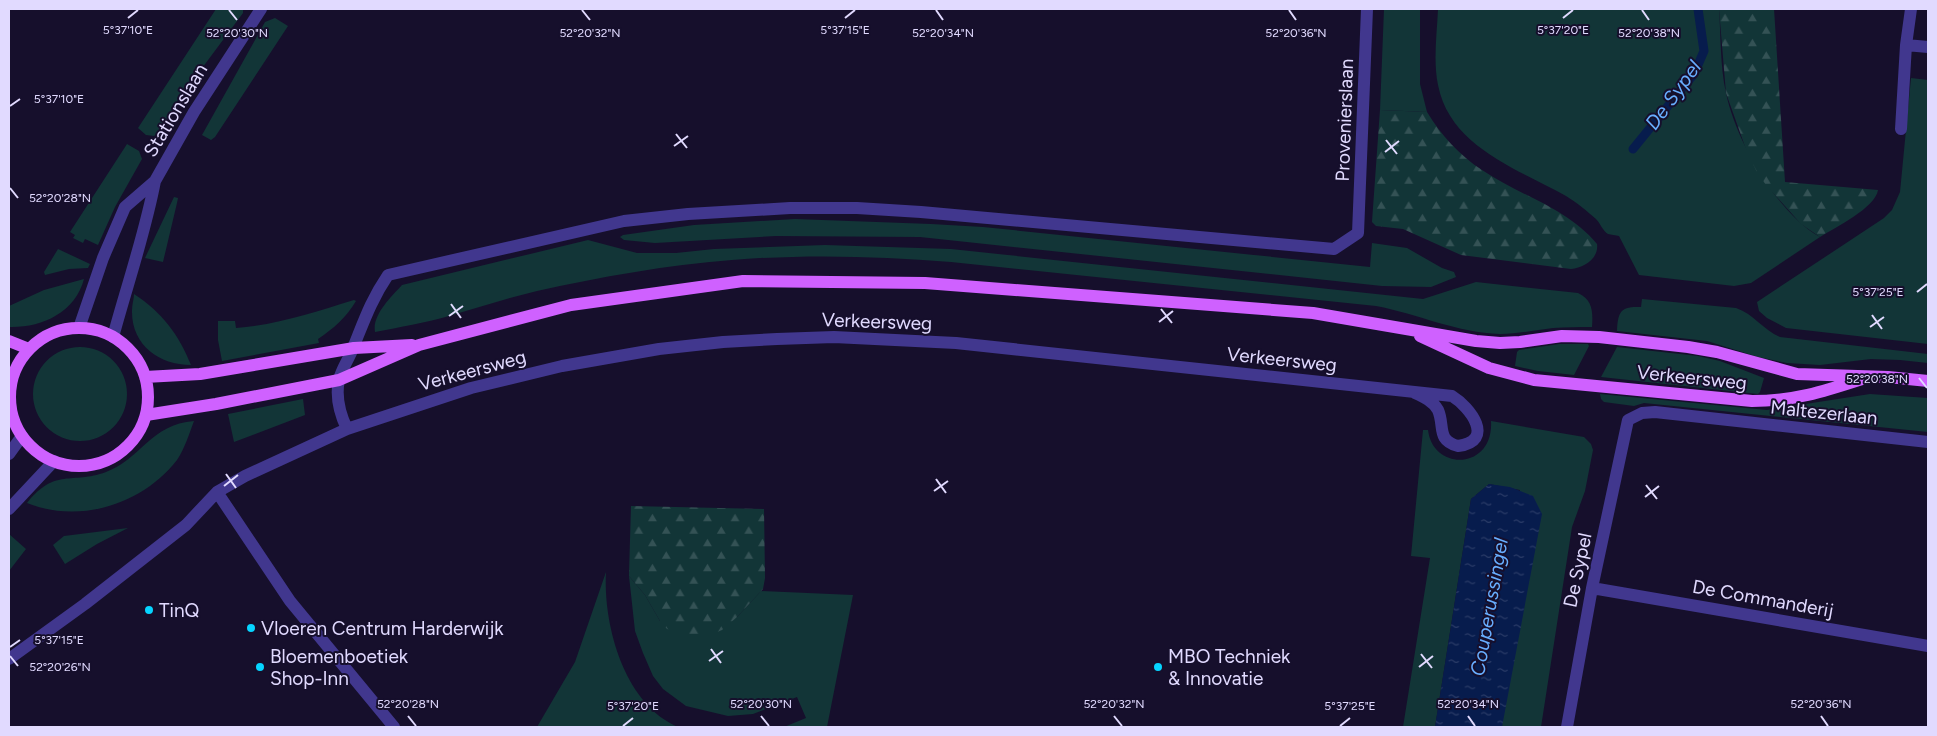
<svg xmlns="http://www.w3.org/2000/svg" width="1937" height="736" viewBox="0 0 1937 736" font-family="Figtree,sans-serif">
<style>
.green{fill:#123537}
.forest{fill:url(#forest-firs)}
.water{fill:url(#water-ripples)}
.lines{fill:none;stroke-linecap:round;stroke-linejoin:round}
.stream{stroke:#071c4d;stroke-width:9}
.minor{stroke:#41378e;stroke-width:12}
.major{stroke:#cf61ff;stroke-width:12}
.ticks{fill:none;stroke:#e1daff;stroke-width:2}
.poi-dot{fill:#06d4ff;stroke:#160f2c;stroke-width:2}
.labels{text-anchor:middle;stroke-width:4;stroke-linejoin:round;paint-order:stroke}
.street-label{font-size:19px;fill:#e1daff;stroke:#160f2c}
.poi-label{font-size:19px;fill:#e1daff;stroke:#160f2c;text-anchor:start}
.water-label{font-size:20px;font-style:italic;fill:#68aeff;stroke:#160f2c}
.ticks-label{font-size:12px;text-anchor:middle;fill:#e1daff;stroke:#160f2c;stroke-width:4;stroke-linejoin:round;paint-order:stroke}
</style>
<defs>
<pattern id="forest-firs" width="22" height="20" patternUnits="userSpaceOnUse" patternTransform="scale(1.25)"><rect width="22" height="20" fill="#123537"/><path d="M5 1l3.5 6h-7zM16 11l3.5 6h-7z" fill="#345255"/></pattern>
<pattern id="water-ripples" width="26" height="14" patternUnits="userSpaceOnUse" patternTransform="scale(1.25)"><rect width="26" height="14" fill="#071c4d"/><path d="M2 4q2-2 4 0t4 0M15 11q2-2 4 0t4 0" fill="none" stroke="#2b3c68"/></pattern>
</defs>
<rect width="100%" height="100%" fill="#160f2c"/>
<path class="green" d="M216 9H243V13L194 79 158 133 154 136 146 135 138 128Z
M1384 9H1420V84L1427 112 1380 110Z
M1438 9H1719C1721 36 1720 66 1726 93 1736 141 1777 213 1820 237L1751 283 1734 286 1639 275 1619 236C1616 235 1611 235 1608 234 1603 231 1600 223 1596 219 1587 211 1576 202 1566 196 1518 169 1450 147 1438 85 1433 61 1437 33 1438 9Z
M275 18 288 26 215 137 211 140 202 135 265 22Z
M1911 78 1928 80V344L1786 328 1767 318 1759 311 1757 302 1884 218 1892 210 1900 192Z
M127 144 139 151 142 159 115 207 98 245 85 239 83 243 73 238 75 235 70 232Z
M174 197 178 198 177 203 163 262 145 258Z
M795 219 931 224 983 227 1370 267 1372 243 1407 248 1442 268 1454 272 1456 277 1431 287 1382 286 920 237 776 236 655 243 624 240 620 237 623 235 694 225Z
M588 240 637 253H676L714 249 825 245 951 249 1423 299 1476 282 1578 293C1593 300 1593 312 1592 327 1579 327 1566 327 1553 328 1536 330 1518 334 1500 334 1458 333 1418 314 1376 306L951 262C878 256 805 254 732 260 666 265 601 277 537 291 507 298 478 308 449 316 425 323 400 327 375 332 372 315 391 297 402 285Z
M58 249 90 264 88 268 69 269 45 275 44 272Z
M84 279C75 313 41 328 9 327V306L44 290Z
M134 294C162 312 179 335 191 365 159 365 131 345 132 310 132 304 134 299 134 294Z
M1642 299 1736 308C1754 314 1763 330 1780 337L1928 354V363L1900 360 1871 359 1820 365 1787 363 1758 357 1707 341 1617 331C1618 312 1620 306 1641 307Z
M354 300 356 301C346 318 334 328 318 339L319 343 222 361 218 340V321H235L236 328C277 325 315 312 354 300Z
M1559 344H1588L1589 346 1574 375 1538 371 1515 366 1517 352 1519 350Z
M1617 347 1698 356 1720 361 1764 378 1760 392 1758 394 1601 377Z
M33 394a47 47 0 1 1 94 0a47 47 0 1 1-94 0Z
M1600 394 1767 410 1870 394 1928 398V432L1644 403 1634 406 1604 402 1601 399Z
M303 399 305 415 234 442 228 414Z
M194 421C189 434 185 448 177 460 142 505 79 524 27 503 56 467 71 485 106 472 141 459 151 424 194 421Z
M1491 421 1584 437 1591 444 1593 450 1585 491 1572 527 1541 727H1502L1520 490 1489 484 1471 499 1435 727H1403L1430 558 1411 556 1423 430H1428C1433 472 1494 470 1491 421Z
M128 528 97 544 65 564 53 545 64 536Z
M9 534 26 549 9 571Z
M606 572C603 625 624 704 678 727H537L575 662Z
M629 576 645 595 660 621 737 617 761 591 853 595 827 727H784L806 718 797 697 753 714 728 716 686 706 663 689 653 676 643 653 635 631Z"/>
<path class="forest" d="M1719 9H1774L1785 182 1878 190C1875 208 1836 227 1820 237L1801 224 1766 185 1757 172 1747 152 1726 93Z
M1380 110 1427 112C1441 135 1459 155 1482 170 1520 196 1566 207 1597 244 1599 259 1583 268 1571 269L1461 255 1403 229 1376 226 1372 222Z
M631 506 764 509 765 578 763 589 737 617 722 630 703 638 667 629 660 621 645 595 629 576Z"/>
<path class="water" d="M1489 484 1510 487 1533 496 1542 514 1502 727H1435L1471 499Z"/>
<g class="lines">
<path class="stream" d="M1633 149 1694 74 1704 51 1698 9"/>
<path class="minor" d="M1906 45 1928 47
M1901 129 1906 45 1911 9
M79 328 103 258 125 207 155 181 194 112 261 9
M113 337C127 285 145 234 155 181
M347 429 471 388 562 366 659 349 723 342 777 339 834 337 956 343 1452 396C1470 407 1496 441 1458 446 1436 440 1445 426 1438 410 1433 401 1424 397 1415 393
M9 454 22 436
M217 492 290 601 394 727
M9 509 54 461
M1592 588 1928 646
M9 659 85 604 186 525 217 492 245 476 347 429C340 414 335 398 339 380 341 370 349 359 353 348 364 321 371 300 388 275L624 221 688 214 790 208H857L921 212 1334 249 1358 233 1367 9
M1567 727 1592 588 1628 420 1642 413 1655 412 1928 442"/>
<path class="major" d="M10 397a69 69 0 1 1 138 0a69 69 0 1 1-138 0Z
M1420 336 1489 368 1534 380 1752 401C1794 401 1822 392 1862 379
M9 341 29 349
M145 377 200 374 354 348 412 345
M146 415 216 404 339 380 419 345 571 305 743 281 925 283 1313 313 1476 341 1500 343 1520 342 1562 336 1599 337 1688 347 1717 352 1797 374 1888 377 1928 381"/>
</g>
<path class="ticks" d="M229 10 237 20M582 10 590 20M936 10 943 20M1289 10 1296 20M1642 10 1649 20M128 18 138 10M845 18 855 10M1563 18 1573 10M10 106 20 99M676 134 687 148M1386 140 1397 154M674 146 688 136M1385 152 1399 141M10 188 18 198M1917 292 1927 284M451 304 461 318M1161 309 1172 323M1872 315 1882 329M449 316 463 306M1159 322 1173 311M1870 327 1884 317M1919 378 1927 388M226 474 236 488M936 479 946 493M1646 485 1657 499M224 486 238 475M934 491 948 481M1645 497 1659 486M10 647 20 640M711 649 721 663M1421 654 1432 668M10 656 18 666M709 661 723 651M1419 667 1433 656M408 716 416 726M761 716 769 726M1114 716 1122 726M1468 716 1475 726M1821 716 1828 726M623 726 633 718M1340 726 1350 718"/>
<g class="poi-dot">
<circle cx="149" cy="610" r="5"/>
<circle cx="251" cy="628" r="5"/>
<circle cx="260" cy="667" r="5"/>
<circle cx="1158" cy="667" r="5"/>
</g>
<g class="labels">
<g class="street-label">
<text transform="translate(175 110) rotate(-59)" y="7">Stationslaan</text>
<text transform="translate(1344 120) rotate(-88)" y="7">Provenierslaan</text>
<text transform="translate(877 321) rotate(2)" y="7">Verkeersweg</text>
<text transform="translate(1282 359) rotate(6)" y="7">Verkeersweg</text>
<text transform="translate(472 370) rotate(-15)" y="7">Verkeersweg</text>
<text transform="translate(1692 377) rotate(6)" y="7">Verkeersweg</text>
<text transform="translate(1824 412) rotate(6)" y="7">Maltezerlaan</text>
<text transform="translate(1577 570) rotate(-78)" y="7">De Sypel</text>
<text transform="translate(1763 598) rotate(10)" y="7">De Commanderij</text>
</g>
<g class="poi-label">
<text x="159" y="617">TinQ</text>
<text x="261" y="635">Vloeren Centrum Harderwijk</text>
<text x="270" y="663">Bloemenboetiek<tspan x="270" dy="22">Shop-Inn</tspan></text>
<text x="1168" y="663">MBO Techniek<tspan x="1168" dy="22">&amp; Innovatie</tspan></text>
</g>
<g class="water-label">
<text transform="translate(1673 95) rotate(-54)" y="7">De Sypel</text>
<text transform="translate(1489 607) rotate(-80)" y="7">Couperussingel</text>
</g>
</g>
<g class="ticks-label">
<text x="128" y="34">5°37'10"E</text>
<text x="845" y="34">5°37'15"E</text>
<text x="1563" y="34">5°37'20"E</text>
<text x="237" y="37">52°20'30"N</text>
<text x="590" y="37">52°20'32"N</text>
<text x="943" y="37">52°20'34"N</text>
<text x="1296" y="37">52°20'36"N</text>
<text x="1649" y="37">52°20'38"N</text>
<text x="59" y="103">5°37'10"E</text>
<text x="60" y="202">52°20'28"N</text>
<text x="1878" y="296">5°37'25"E</text>
<text x="1877" y="383">52°20'38"N</text>
<text x="59" y="644">5°37'15"E</text>
<text x="60" y="671">52°20'26"N</text>
<text x="408" y="708">52°20'28"N</text>
<text x="761" y="708">52°20'30"N</text>
<text x="1114" y="708">52°20'32"N</text>
<text x="1468" y="708">52°20'34"N</text>
<text x="1821" y="708">52°20'36"N</text>
<text x="633" y="710">5°37'20"E</text>
<text x="1350" y="710">5°37'25"E</text>
</g>
<rect width="1937" height="736" fill="none" stroke="#e1daff" stroke-width="20"/>
</svg>
